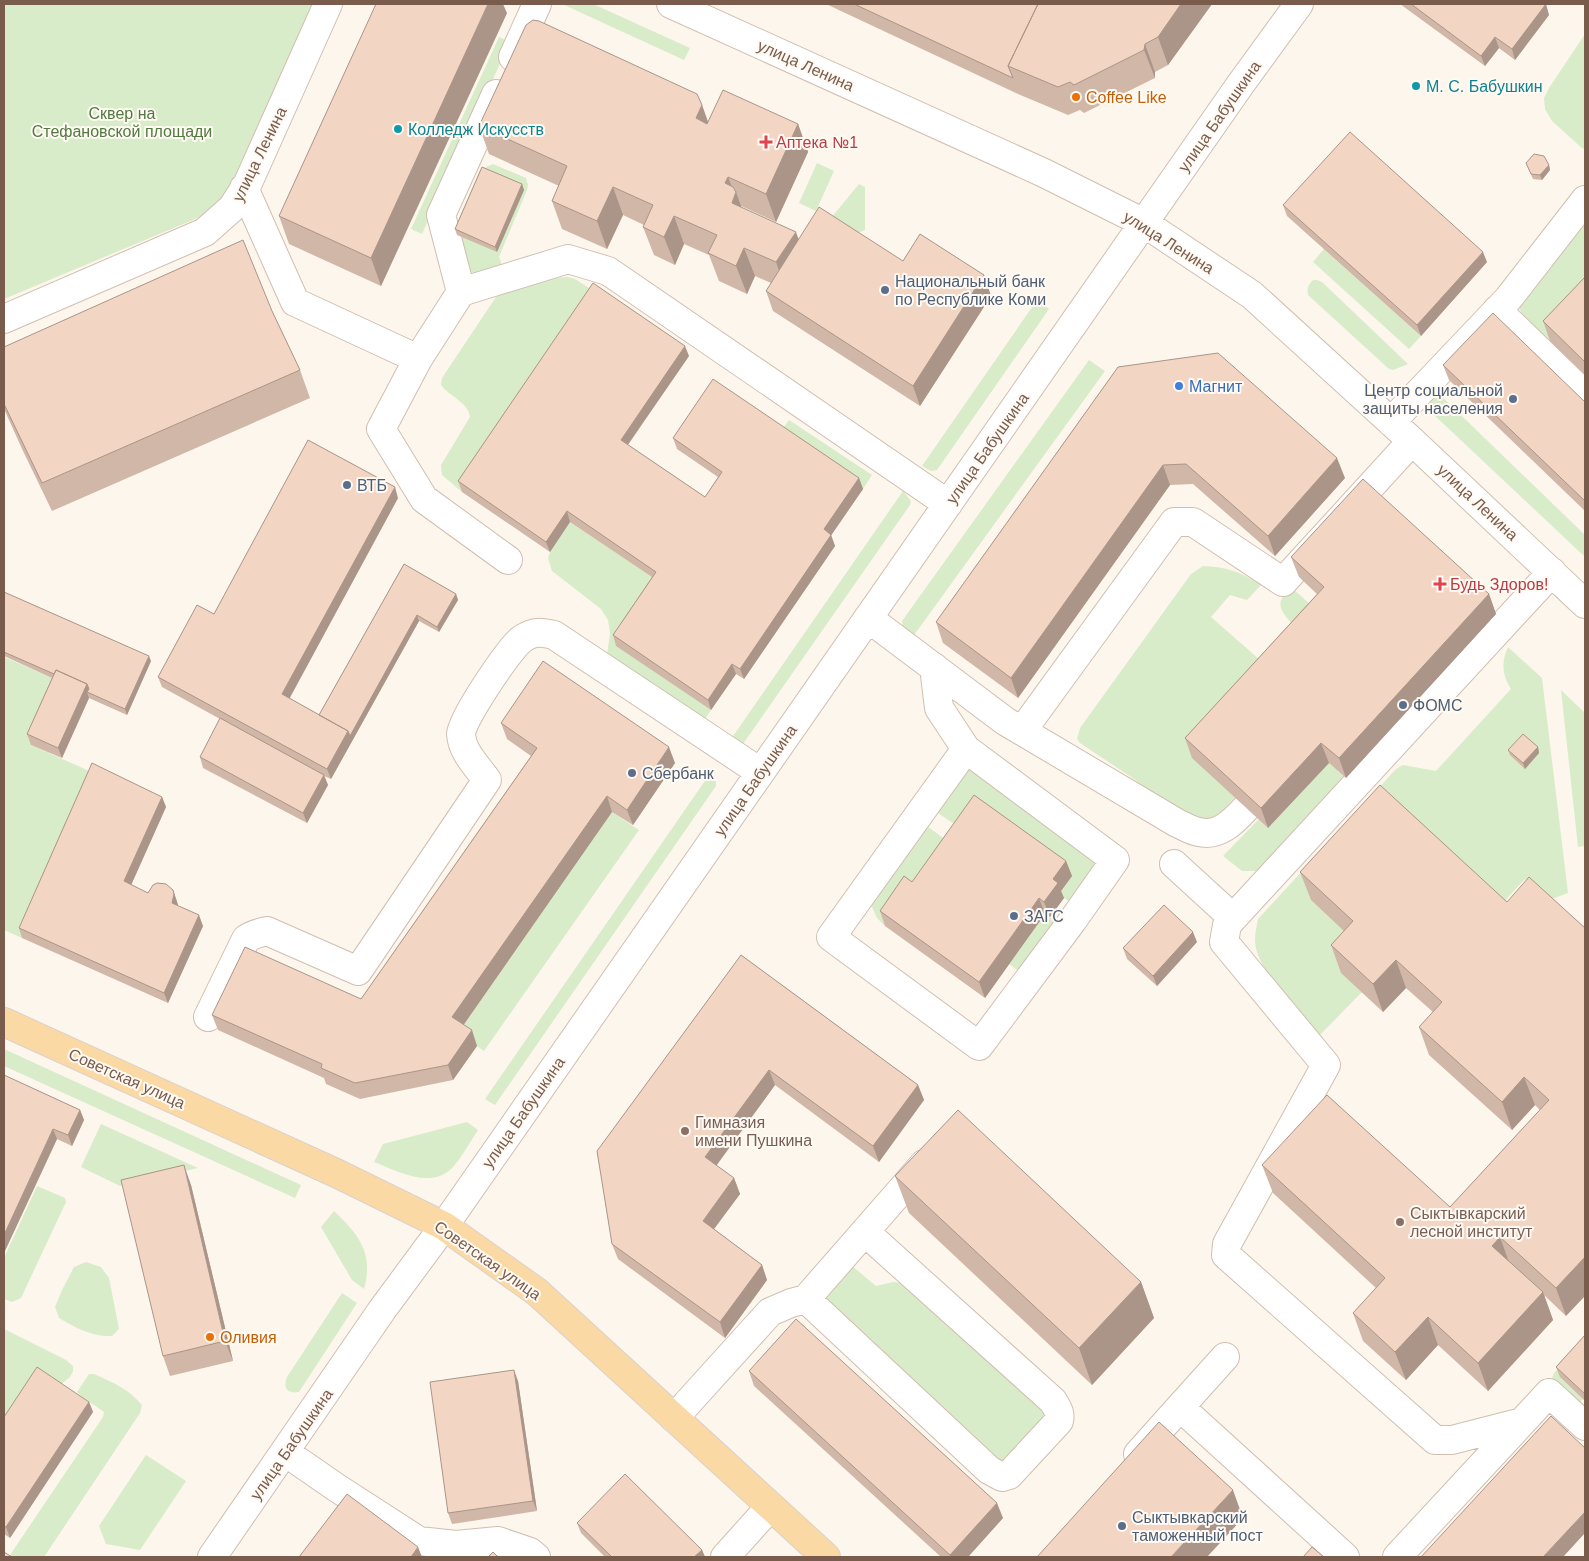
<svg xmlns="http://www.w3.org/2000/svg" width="1589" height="1561" viewBox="0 0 1589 1561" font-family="Arial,sans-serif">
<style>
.green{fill:#d8ecc9}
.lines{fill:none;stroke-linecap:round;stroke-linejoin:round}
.minor-casing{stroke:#d1beb0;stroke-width:30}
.major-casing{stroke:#dad1cd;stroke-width:30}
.minor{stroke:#fff;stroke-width:28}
.major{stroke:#fbd9a5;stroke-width:28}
.wall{fill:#d1b7a8}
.shaded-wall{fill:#aa9588}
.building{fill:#f3d5c3;stroke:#aa9588}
.culture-dot{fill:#0f9aa8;stroke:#fffaf3;stroke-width:2}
.food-dot{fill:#e8710a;stroke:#fffaf3;stroke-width:2}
.health-dot{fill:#e0444e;stroke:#fffaf3;stroke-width:2}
.service-dot{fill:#5c6f8a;stroke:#fffaf3;stroke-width:2}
.shop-dot{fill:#3f7fe0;stroke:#fffaf3;stroke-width:2}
.education-dot{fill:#8d6e63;stroke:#fffaf3;stroke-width:2}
.labels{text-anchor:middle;stroke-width:4;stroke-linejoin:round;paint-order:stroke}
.street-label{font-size:16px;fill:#7a5c4d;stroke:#fffaf3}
.culture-label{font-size:16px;fill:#0d838f;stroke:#fffaf3;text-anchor:start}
.food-label{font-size:16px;fill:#c56008;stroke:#fffaf3;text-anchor:start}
.park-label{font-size:16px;fill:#537a41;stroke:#fffaf3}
.health-label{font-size:16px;fill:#be3a42;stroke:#fffaf3;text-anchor:start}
.service-label{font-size:16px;fill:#4e5e75;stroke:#fffaf3;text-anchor:start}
.shop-label{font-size:16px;fill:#366cbe;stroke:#fffaf3;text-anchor:start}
.education-label{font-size:16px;fill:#785e54;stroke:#fffaf3;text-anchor:start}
</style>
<rect width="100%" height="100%" fill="#fdf6ec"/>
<path class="green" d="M4 4H313L238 177 224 198 200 217 4 299Z
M562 4H593L690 48 684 60Z
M1585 34V146L1583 149 1552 121 1545 109 1544 98 1549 88Z
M499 37 510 42 422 234 411 229Z
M817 163 834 171 816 211 799 203Z
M493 164 526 178 528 185 527 190 499 257 501 262V266L486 278 460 268 451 237 480 170Z
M859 184 865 187V230L857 233 831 218Z
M1585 222V304L1550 341 1523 317 1519 307Z
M1324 249 1421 336 1409 349 1313 262Z
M568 277 575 279 597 293 462 492 442 475 441 465 470 417C469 403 449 396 441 385L442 378 498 294 523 284 554 278Z
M1313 280H1317L1322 282 1408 364 1393 370 1389 369 1308 295C1307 288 1308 285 1313 280Z
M1037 300 1049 309 937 470 931 471 922 466Z
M1089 360 1105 371 912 638 903 629 902 621Z
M1436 391 1585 535V557L1432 413 1429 403 1431 396Z
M789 420 872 475 863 489 780 432Z
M903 491 911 501 910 505 743 744 735 745 729 742Z
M570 522 660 582 617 646 711 710 702 724 607 655 610 633 608 620 601 609 552 571 548 558 550 552Z
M1203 566C1227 567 1241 572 1261 585L1247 600 1230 595 1211 617 1260 660 1293 625C1279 609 1274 602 1292 588L1323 616 1235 797 1221 812 1206 822 1189 819 1131 777 1080 743 1077 739 1080 728 1191 574Z
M1508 647 1542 678 1568 893 1549 900 1525 879 1499 907 1363 949 1362 992 1319 1036C1300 1014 1254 968 1255 939 1255 932 1257 926 1258 919L1396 769 1403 765 1436 771 1511 689C1502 676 1501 662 1508 647Z
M4 657 59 681 31 745 96 774 22 938 4 930Z
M1561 690 1585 713V846L1578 847Z
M1329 763 1346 778 1260 871H1242L1223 856 1259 819 1268 828Z
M971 766 1096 857 1099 868 1073 904 932 809Z
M709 775 716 782V786L495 1105 485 1099Z
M612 812 639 830 484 1051 458 1033Z
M923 823 947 841 885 926 877 918 871 905Z
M1045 914 1060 925 1024 975 1009 964Z
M4 1049 301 1185 295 1198 4 1066Z
M467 1122 478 1130C470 1142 463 1155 454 1166 432 1191 398 1171 374 1162L383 1144Z
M101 1124 198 1168 120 1186 81 1167Z
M37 1186 65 1198 66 1202 21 1298 12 1302 4 1299V1258Z
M334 1211C359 1235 374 1253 364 1289L352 1280 321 1227Z
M86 1262 101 1267 109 1278 119 1329 112 1336C92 1337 76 1328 59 1318L55 1307 62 1290 74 1267Z
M851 1265 876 1286 893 1282 912 1284 1051 1413 1003 1468 825 1300 828 1294Z
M342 1293 357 1303 299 1392C287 1394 283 1388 287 1377Z
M4 1329 66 1360 73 1366V1371L70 1377 4 1432Z
M1585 1339 1560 1377 1583 1399 1576 1406 1551 1381 1554 1373Z
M89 1374H94C112 1382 129 1389 142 1405L140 1413 44 1557H10V1555L103 1417 104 1412 81 1396 77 1392Z
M146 1455 186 1481 140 1550 106 1544 99 1526Z"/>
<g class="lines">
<defs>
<path id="minor" d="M671 4 1044 173 1144 223 1252 295 1412 441 1585 604
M513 57 537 4
M244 188 295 302 418 359 381 429 424 499 508 560
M461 292 441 215 496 94
M1497 310 1585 395
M4 319 205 232 232 208 248 183 328 4
M418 359 461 292 568 259 608 271 948 504
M1391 422 1508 299 1585 200
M868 618 1005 721 1177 823C1184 826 1191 831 1199 832 1219 837 1234 821 1246 808
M934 667 939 708 966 749
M1022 731 1174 522H1193L1283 582 1412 441
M966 749 1115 860 1073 920 979 1046 831 937Z
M1174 864 1233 918
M208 1017 246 939C253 934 259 933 267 931L358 971 487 780C477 766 462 752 461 734 460 722 510 647 522 639 534 631 541 632 554 635L760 772
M806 1299 989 1470 1002 1477 1009 1475 1059 1421C1061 1412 1057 1408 1053 1401L865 1232
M1180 1407 1225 1357
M674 1418 770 1312 791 1303 806 1299 924 1164
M1522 1422 1452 1440H1435L1226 1255 1227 1244 1326 1065 1224 942 1227 925 1233 918 1552 572
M285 1452 337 1488 419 1541 456 1545 498 1541 530 1552 536 1557
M1138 1454 1180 1407 1345 1557
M212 1557 382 1310 444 1226 1240 85 1299 4
M725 1557 770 1507
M1397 1557 1549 1393 1585 1426"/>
<path id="major" d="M4 1022 336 1173 444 1226 537 1292 826 1557"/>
</defs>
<use href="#minor" class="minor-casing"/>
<use href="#major" class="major-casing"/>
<use href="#minor" class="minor"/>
<use href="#major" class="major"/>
</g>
<path class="wall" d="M826 4H1212L1168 65 1155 72V78L1084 113 1080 110 1068 115 1018 94Z
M1400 4H1545L1549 15 1515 60 1499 48 1485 66Z
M507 13 381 286 289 244 279 216Z
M702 105 708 123 798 124 808 152 776 222 741 206V207L799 239 903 261 984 275 991 296 920 406 773 311 766 291 771 283 755 276 747 294 719 281 709 255 684 244 675 265 654 255 643 227 644 225 623 215 607 249 562 229 552 201 559 186 489 154 479 126Z
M1526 163 1549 165 1550 170 1542 180 1533 179Z
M522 184 524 190 497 252 457 235 455 229Z
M1283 205 1487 262 1421 336 1287 216Z
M1585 277V375L1550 341 1543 321Z
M272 311 300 370 310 398 52 511 23 451 4 409V347Z
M689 356 628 445 705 497 718 477 677 449 673 438 859 478 863 489 831 535 835 546 744 679 736 674 711 710 616 646 613 635 652 577 570 522 550 552 462 492 458 481Z
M1443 365 1585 402V511L1449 380Z
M1118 367 1345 478 1275 556 1193 484 1170 485 1018 698 943 643 936 622Z
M398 498 289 698 319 715 404 564 456 594 458 600 439 632 419 621 331 779 324 776 328 785 307 823 203 768 200 757 220 719 162 687 158 677 214 614Z
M1291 557 1489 594 1496 614 1346 778 1329 763 1268 828 1192 758 1185 738 1317 594 1299 577Z
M4 592 151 661 127 715 89 698 62 758 31 745 27 734 52 678 4 656Z
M501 723 675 763 633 825 612 812 463 1025 477 1046 453 1080 360 1099 326 1084 324 1078 218 1030 212 1015 361 999 531 756 507 739Z
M1538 747 1539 753 1525 769 1510 755 1508 750Z
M162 797 166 807 131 885 148 893 173 890 177 901 178 906 203 926 168 1003 22 938 19 928Z
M1066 861 1072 876 1061 891 1064 898 1050 917 1045 914 985 998 885 926 880 911 912 882Z
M1300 872 1507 902 1585 928 1566 1316 1544 1295 1553 1320 1488 1391 1438 1345 1406 1380 1363 1341 1353 1313 1376 1288 1273 1193 1262 1165 1450 1207 1540 1110 1535 1105 1512 1130 1429 1055 1419 1027 1433 1012 1406 988 1383 1012 1341 973 1331 945 1344 931 1311 900Z
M1197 942 1157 986 1127 959 1123 948Z
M741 955 918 1085 924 1100 879 1162 775 1085 716 1165 734 1178 740 1194 714 1229 762 1265 767 1280 725 1338 618 1259 612 1244Z
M4 1075 80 1110 84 1120 72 1146 57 1139 4 1253Z
M895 1176 1141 1282 1154 1318 1092 1385 909 1213Z
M191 1185 233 1361 170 1376 163 1356Z
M1585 1335V1401L1560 1377 1556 1367Z
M749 1371 1003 1518 968 1557H941L754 1386Z
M518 1381 537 1511 452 1524 448 1513Z
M89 1402 93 1412 10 1538 4 1534V1417Z
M577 1523 702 1550 705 1557H605L581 1533Z"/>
<path class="shaded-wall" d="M488 4H503L507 13 381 286 371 258Z
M1181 4H1212L1168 65 1158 37Z
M1546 4 1549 15 1515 60 1512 49Z
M1495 37 1499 48 1485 66 1481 56Z
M1145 44 1155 72V78L1144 50Z
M702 105 712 133 696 118Z
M798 124 808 152 776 222 766 194Z
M1549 165 1550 170 1542 180 1540 175Z
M728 177 735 195 736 192 746 220 742 231 725 183Z
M522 184 524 190 497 252 495 247Z
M613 187 623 215 607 249 597 221Z
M674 216 684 244 675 265 664 237Z
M796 232 806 260 786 291 776 262Z
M744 248 755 276 747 294 736 266Z
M1483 252 1487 262 1421 336 1417 325Z
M984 275 991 296 920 406 913 386Z
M685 346 689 356 624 450 621 440Z
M1337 458 1345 478 1275 556 1268 536Z
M1163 465 1170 485 1018 698 1011 678Z
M859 478 863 489 828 540 824 529Z
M395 487 398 498 286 705 282 694Z
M567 511 570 522 550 552 546 542Z
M831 535 835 546 744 679 740 669Z
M456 594 458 600 439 632 437 627Z
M1489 594 1496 614 1346 778 1339 758Z
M417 615 419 621 331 779 327 769 348 731Z
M149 656 151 661 127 715 125 709Z
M732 664 736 674 711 710 708 700Z
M87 684 90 694 87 692 89 698 62 758 58 748Z
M1321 743 1329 763 1268 828 1261 808Z
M669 747 675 763 633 825 627 810Z
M1538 747 1539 753 1525 769 1523 763Z
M324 775 328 785 307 823 303 813Z
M607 796 612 812 458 1033 452 1017Z
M162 797 166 807 128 892 124 881Z
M1066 861 1072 876 1061 891 1064 898 1050 917 1044 902 1053 879Z
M173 890 178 905 176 914 172 903Z
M1039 898 1045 914 985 998 979 982Z
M199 915 203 926 168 1003 164 993Z
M1193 932 1197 942 1157 986 1153 976Z
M1396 960 1406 988 1383 1012 1373 984Z
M472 1030 477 1046 453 1080 448 1065Z
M769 1070 775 1085 711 1173 705 1157Z
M1524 1077 1535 1105 1512 1130 1502 1102Z
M918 1085 924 1100 879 1162 873 1146Z
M80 1110 84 1120 72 1146 68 1135Z
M53 1129 57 1139 4 1253V1235Z
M184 1165 191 1185 233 1361 225 1341Z
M734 1178 740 1194 708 1237 703 1221Z
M1500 1237 1510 1265 1492 1246Z
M1585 1257V1296L1566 1316 1556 1288Z
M762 1265 767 1280 725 1338 720 1322Z
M1141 1282 1154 1318 1092 1385 1079 1348Z
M1543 1292 1553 1320 1488 1391 1478 1363Z
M1428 1317 1438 1345 1406 1380 1395 1352Z
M514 1370 518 1381 537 1511 533 1501Z
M89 1402 93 1412 10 1538 6 1527Z
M1233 1490 1243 1518 1207 1557H1171Z
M997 1503 1003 1518 968 1557H950V1555Z
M1585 1512V1533L1563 1557H1543Z
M418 1547 422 1557H411Z
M702 1550 705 1557H694Z"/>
<path class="building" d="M376 4H488L371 258 279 216Z
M854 4H1038L1008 66 1013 78Z
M1038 4H1181L1158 37 1145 44 1144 50 1074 85 1070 82 1058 87 1008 66Z
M1411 4H1546L1512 49 1495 37 1481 56Z
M533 20 539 21 697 94 702 105 696 118 707 124 723 90 798 124 766 194 728 177 725 183 733 187 736 192 732 203 796 232 776 262 744 248 736 266 708 253 717 235 674 216 664 237 643 227 653 205 613 187 597 221 552 201 567 166 479 126 526 25Z
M1350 132 1483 252 1417 325 1283 205Z
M1534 154 1544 156 1549 165 1540 175 1531 174 1526 163Z
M482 167 522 184 495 247 455 229Z
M819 207 903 261 920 234 984 275 913 386 766 291Z
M243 240 272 311 300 370 42 483 4 404V347Z
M1585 277V362L1543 321Z
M593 283 685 346 621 440 705 497 722 472 673 438 713 379 859 478 824 529 831 535 740 669 732 664 708 700 613 635 656 572 567 511 546 542 458 481Z
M1493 313 1585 402V501L1443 365Z
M1218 353 1337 458 1268 536 1186 464 1163 465 1011 678 936 622 1118 367Z
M308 440 395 487 282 694 348 731 327 769 158 677 197 605 214 614Z
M1363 479 1489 594 1339 758 1321 743 1261 808 1185 738 1324 587 1291 557Z
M404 564 456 594 437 627 417 615 350 736 348 731 319 715Z
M4 592 149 656 125 709 87 692 89 689 87 684 56 670 54 674 4 652Z
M543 661 669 747 627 810 607 796 452 1017 472 1030 448 1065 355 1083 321 1068 322 1064 212 1015 245 947 361 999 537 748 501 723Z
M56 670 87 684 58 748 27 734Z
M220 718 324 775 303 813 200 757Z
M1523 734 1538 747 1523 763 1508 750Z
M92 763 162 797 124 881 148 893 153 885 157 883 166 884 173 890 174 894 172 903 199 915 164 993 19 928Z
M1380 785 1507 902 1529 877 1585 928V1257L1556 1288 1500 1237 1492 1246 1543 1292 1478 1363 1428 1317 1395 1352 1353 1313 1385 1278 1262 1165 1327 1095 1450 1207 1549 1100 1524 1077 1502 1102 1419 1027 1442 1002 1396 960 1373 984 1331 945 1353 921 1300 872Z
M974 795 1066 861 1053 879 1058 883 1044 902 1039 898 979 982 880 911 904 876 912 882Z
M1164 905 1193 932 1153 976 1123 948Z
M741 955 918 1085 873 1146 769 1070 705 1157 734 1178 703 1221 762 1265 720 1322 612 1244 597 1151Z
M4 1075 80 1110 68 1135 53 1129 4 1235Z
M958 1110 1141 1282 1079 1348 895 1176Z
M184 1165 225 1341 163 1356 121 1180Z
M796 1319 997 1503 950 1555 749 1371Z
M1585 1335V1394L1556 1367Z
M37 1367 89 1402 6 1527 4 1526V1417Z
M514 1370 533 1501 448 1513 430 1382Z
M1551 1416 1585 1448V1512L1543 1557H1421Z
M1159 1422 1233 1490 1171 1557H1037Z
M625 1474 702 1550 694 1557H612L577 1523Z
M347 1494 418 1547 411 1557H299Z
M1312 1547 1324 1557H1303Z
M4 1552 12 1557H4Z
M493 1552 498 1557H488Z"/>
<g class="culture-dot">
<circle cx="1416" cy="86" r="5"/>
<circle cx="398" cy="129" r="5"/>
</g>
<g class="food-dot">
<circle cx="1076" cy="97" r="5"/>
<circle cx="210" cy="1337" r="5"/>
</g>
<g class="health-dot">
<path d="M763.5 134.5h5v5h5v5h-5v5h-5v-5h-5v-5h5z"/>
<path d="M1437.5 576.5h5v5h5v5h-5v5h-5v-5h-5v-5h5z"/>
</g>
<g class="service-dot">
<circle cx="885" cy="290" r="5"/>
<circle cx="1513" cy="399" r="5"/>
<circle cx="347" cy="485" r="5"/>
<circle cx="1403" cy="705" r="5"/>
<circle cx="632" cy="773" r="5"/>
<circle cx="1014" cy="916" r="5"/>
<circle cx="1122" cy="1526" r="5"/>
</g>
<circle class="shop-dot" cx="1179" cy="386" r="5"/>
<g class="education-dot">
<circle cx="685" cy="1131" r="5"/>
<circle cx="1400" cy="1222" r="5"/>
</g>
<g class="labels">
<g class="street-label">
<text transform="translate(806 65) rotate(24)" y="6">улица Ленина</text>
<text transform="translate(1219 116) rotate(-55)" y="6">улица Бабушкина</text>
<text transform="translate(259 154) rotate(-64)" y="6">улица Ленина</text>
<text transform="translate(1169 242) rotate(32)" y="6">улица Ленина</text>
<text transform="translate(987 448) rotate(-55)" y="6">улица Бабушкина</text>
<text transform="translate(1478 502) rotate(43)" y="6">улица Ленина</text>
<text transform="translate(755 780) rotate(-55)" y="6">улица Бабушкина</text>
<text transform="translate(127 1078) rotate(24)" y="6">Советская улица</text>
<text transform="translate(523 1112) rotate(-55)" y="6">улица Бабушкина</text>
<text transform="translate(488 1260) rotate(35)" y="6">Советская улица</text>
<text transform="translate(291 1444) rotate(-55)" y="6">улица Бабушкина</text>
</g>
<g class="culture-label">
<text x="1426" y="92">М. С. Бабушкин</text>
<text x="408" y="135">Колледж Искусств</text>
</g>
<g class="food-label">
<text x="1086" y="103">Coffee Like</text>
<text x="220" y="1343">Оливия</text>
</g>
<g class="park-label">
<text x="122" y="119">Сквер на<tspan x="122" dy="18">Стефановской площади</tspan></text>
</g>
<g class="health-label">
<text x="776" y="148">Аптека №1</text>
<text x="1450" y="590">Будь Здоров!</text>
</g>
<g class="service-label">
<text x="895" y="287">Национальный банк<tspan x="895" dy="18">по Республике Коми</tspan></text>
<text x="1503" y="396" text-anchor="end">Центр социальной<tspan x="1503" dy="18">защиты населения</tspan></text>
<text x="357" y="491">ВТБ</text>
<text x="1413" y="711">ФОМС</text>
<text x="642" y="779">Сбербанк</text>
<text x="1024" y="922">ЗАГС</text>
<text x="1132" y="1523">Сыктывкарский<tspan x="1132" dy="18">таможенный пост</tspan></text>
</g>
<g class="shop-label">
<text x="1189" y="392">Магнит</text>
</g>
<g class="education-label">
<text x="695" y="1128">Гимназия<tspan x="695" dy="18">имени Пушкина</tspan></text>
<text x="1410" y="1219">Сыктывкарский<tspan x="1410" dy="18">лесной институт</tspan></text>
</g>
</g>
<rect width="1589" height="1561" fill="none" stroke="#7a5c4d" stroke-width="10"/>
</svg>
